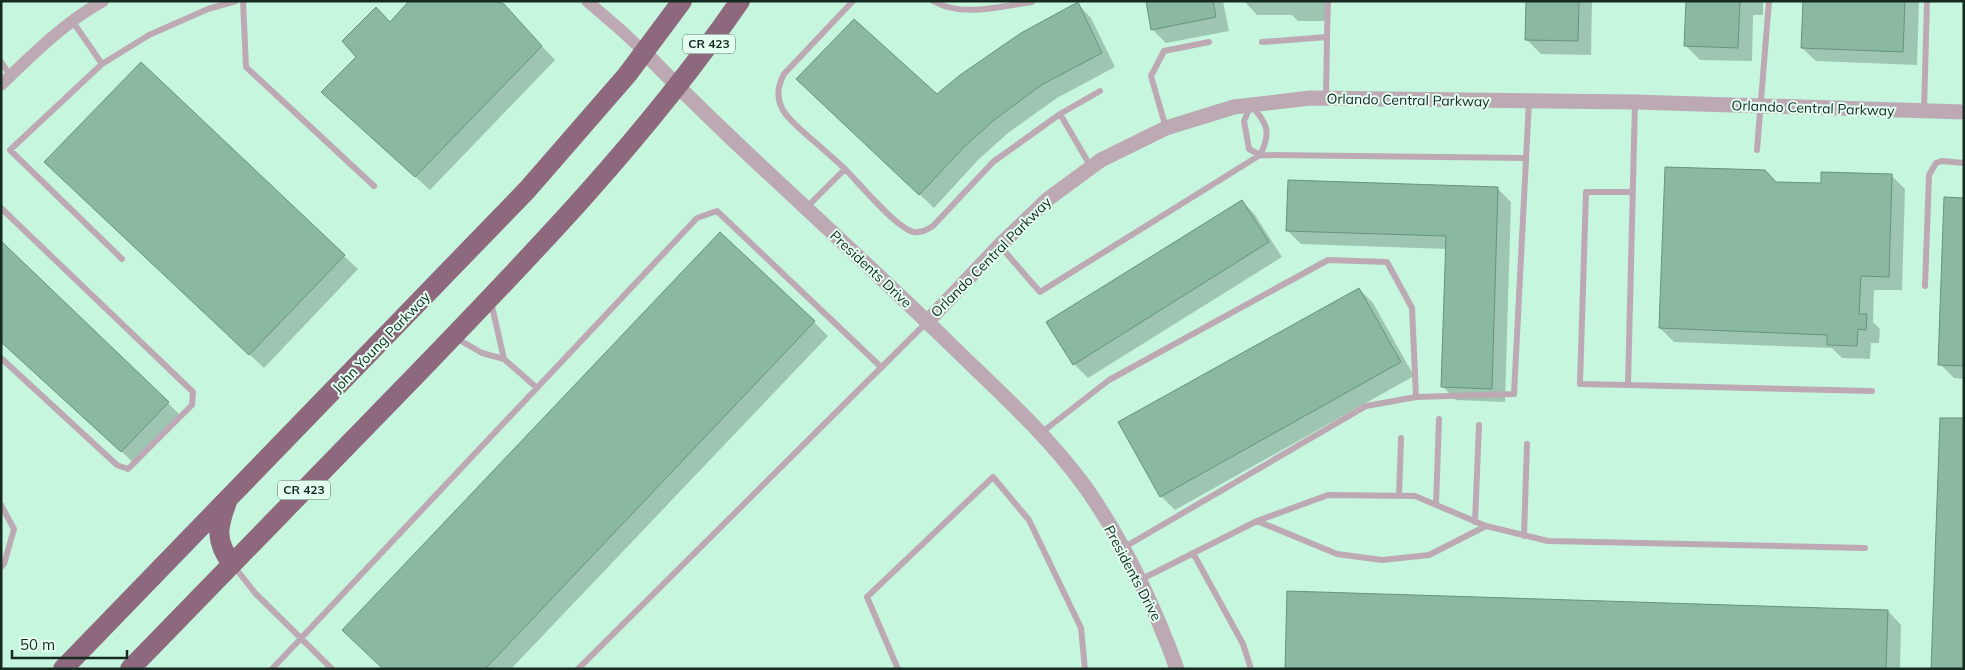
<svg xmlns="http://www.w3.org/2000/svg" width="1965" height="670" viewBox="0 0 1965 670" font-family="Mulish,sans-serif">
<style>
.shadow{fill:#0003}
.building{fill:#8ab8a1;stroke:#66937d}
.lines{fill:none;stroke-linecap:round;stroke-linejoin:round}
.service{stroke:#bca9b4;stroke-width:6}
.minor{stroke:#bca9b4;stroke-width:12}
.tertiary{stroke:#bca9b4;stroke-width:15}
.trunk{stroke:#8e697e;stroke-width:20}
.labels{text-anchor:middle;stroke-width:4;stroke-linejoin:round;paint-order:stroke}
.shield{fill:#e2fff0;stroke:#546a5f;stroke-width:1}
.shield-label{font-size:12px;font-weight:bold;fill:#172a21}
.street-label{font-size:14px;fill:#172a21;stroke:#e2fff0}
</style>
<rect width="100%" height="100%" fill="#c6f7de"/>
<path class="shadow" d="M1147 1H1223L1229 31 1166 43 1152 29Z
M1244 1H1326V21H1298L1292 15H1257Z
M1528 1H1592L1591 55 1541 54 1527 40Z
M1687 1H1763V15H1753L1752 61 1700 60 1686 46Z
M1804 1H1919L1917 65 1816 61 1802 48Z
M1078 4 1091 18 1115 67 1057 98 1008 133 978 160 934 208 812 93 937 96Z
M517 20 555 60 430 190 337 106 358 57 390 24Z
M1891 175 1905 189 1902 290H1874L1873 322 1880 329 1879 343H1871L1870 359 1842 358 1832 348 1674 342 1660 328 1778 184H1822Z
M60 176 344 256 358 269 264 368Z
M1497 188 1511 202 1505 402 1456 400 1442 386 1447 249 1301 244 1287 230Z
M1964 199V379L1954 378 1940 364Z
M1242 201 1255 215 1282 257 1088 378 1074 364Z
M1359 289 1373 303 1414 376 1175 510 1161 496Z
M814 322 828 336 511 669H384Z
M1 341 168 403 182 417 136 465Z
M1888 611 1901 625 1900 669H1286Z"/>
<path class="building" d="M409 1H494L504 4 542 46 415 177 321 92 356 57 342 41 376 7 390 22Z
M1146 1H1213L1216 17 1151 30Z
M1526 1H1579L1578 41 1525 40Z
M1686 1H1740L1738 48 1684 46Z
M1803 1H1905L1903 52 1801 48Z
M1078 2 1102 53 1043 84 994 120 964 147 919 195 796 79 854 19 937 94 960 75 1021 33Z
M141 62 345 255 249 355 44 162Z
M1665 167 1765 170 1776 182 1821 183V172L1892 174 1889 277 1861 276 1859 314H1867L1866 330 1858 329 1857 346 1827 345V335L1659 328Z
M1288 180 1498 187 1492 389 1441 387 1446 236 1286 231Z
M1944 197 1964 198V366L1938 365Z
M1242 200 1269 242 1073 365 1046 322Z
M720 232 815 321 485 669H383L342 630Z
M1 241 169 402 121 452 1 342Z
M1359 288 1401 362 1160 497 1118 422Z
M1940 418H1964V669H1931Z
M1287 591 1888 610 1886 669H1285Z"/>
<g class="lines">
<path class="service" d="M243 1 246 67 374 186
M933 1C962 18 1001 6 1032 2
M73 22 102 64
M1327 37 1328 1
M1262 42 1327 37 1326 97
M1 62 11 76
M1251 105C1267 123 1272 132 1260 155L1249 149 1244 121Z
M1924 110 1927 1
M1060 114 1100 91
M1166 128 1151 76 1164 51 1209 42
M1757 150 1769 1
M845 169C859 183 897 229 914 232 921 233 927 230 933 226L993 162 1060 114 1091 167
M1632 192H1586L1580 384 1628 385 1635 102
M1 208 193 392 192 405 128 469 117 465 1 358
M806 208 845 169C833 158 821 147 809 137 789 119 768 104 784 74L853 1
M1000 246 1040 292 1260 155 1526 158
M122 259 10 150 102 64 149 35 208 9 236 1
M1925 286 1929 175 1936 163 1942 161 1964 163
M491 302 504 359
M456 338 482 353 504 359 537 388
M1628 385 1872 391
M1041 433 1109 380 1328 260 1387 262 1412 308 1416 397
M1399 496 1401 438
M1 505 14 529 4 564 1 567
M1436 505 1439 419
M1257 521 1337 554 1382 560 1429 555 1486 526
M1475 522 1479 425
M1524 536 1527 444
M1123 548 1366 406 1416 397 1514 394 1529 101
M1193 553 1243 644 1251 669
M233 565 255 593 332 669
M1140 580 1257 521 1328 495 1415 496 1486 526 1548 541 1865 548
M272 669 697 218 717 211 881 367
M578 669 926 323
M898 669 867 597 993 477 1029 520 1081 628 1085 669"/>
<path class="minor" d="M587 1 622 31 644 52
M1 85C32 55 65 22 103 1"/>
<path class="tertiary" d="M644 52C742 153 849 245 950 344 997 390 1047 434 1086 488 1125 544 1154 605 1177 669
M927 322 1000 245 1048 199 1101 160 1166 128 1234 107 1310 98 1635 102 1964 112"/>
<path class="trunk" d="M227 502C217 528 215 541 232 564
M63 669 527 190 627 75 682 1
M130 669C226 570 322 471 419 372 533 254 646 137 740 1"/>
</g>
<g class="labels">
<g class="shield">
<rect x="683" y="34.5" width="52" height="19" rx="4"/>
<rect x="278" y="480.5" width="52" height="19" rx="4"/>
</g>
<g class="shield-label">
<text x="709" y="48">CR 423</text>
<text x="304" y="494">CR 423</text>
</g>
<g class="street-label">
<text transform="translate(1408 100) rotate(1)" y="5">Orlando Central Parkway</text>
<text transform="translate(1813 108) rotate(2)" y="5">Orlando Central Parkway</text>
<text transform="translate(991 257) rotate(-45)" y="5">Orlando Central Parkway</text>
<text transform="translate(871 269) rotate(43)" y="5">Presidents Drive</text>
<text transform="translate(381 342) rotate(-46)" y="5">John Young Parkway</text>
<text transform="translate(1133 573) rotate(62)" y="5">Presidents Drive</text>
</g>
</g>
<rect width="1965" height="670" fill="none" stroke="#172a21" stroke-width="5"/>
<path d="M12 650v8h115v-8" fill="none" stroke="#172a21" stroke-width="2.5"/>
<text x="20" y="650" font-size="15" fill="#172a21" stroke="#e2fff0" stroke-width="4" paint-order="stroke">50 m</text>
</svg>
